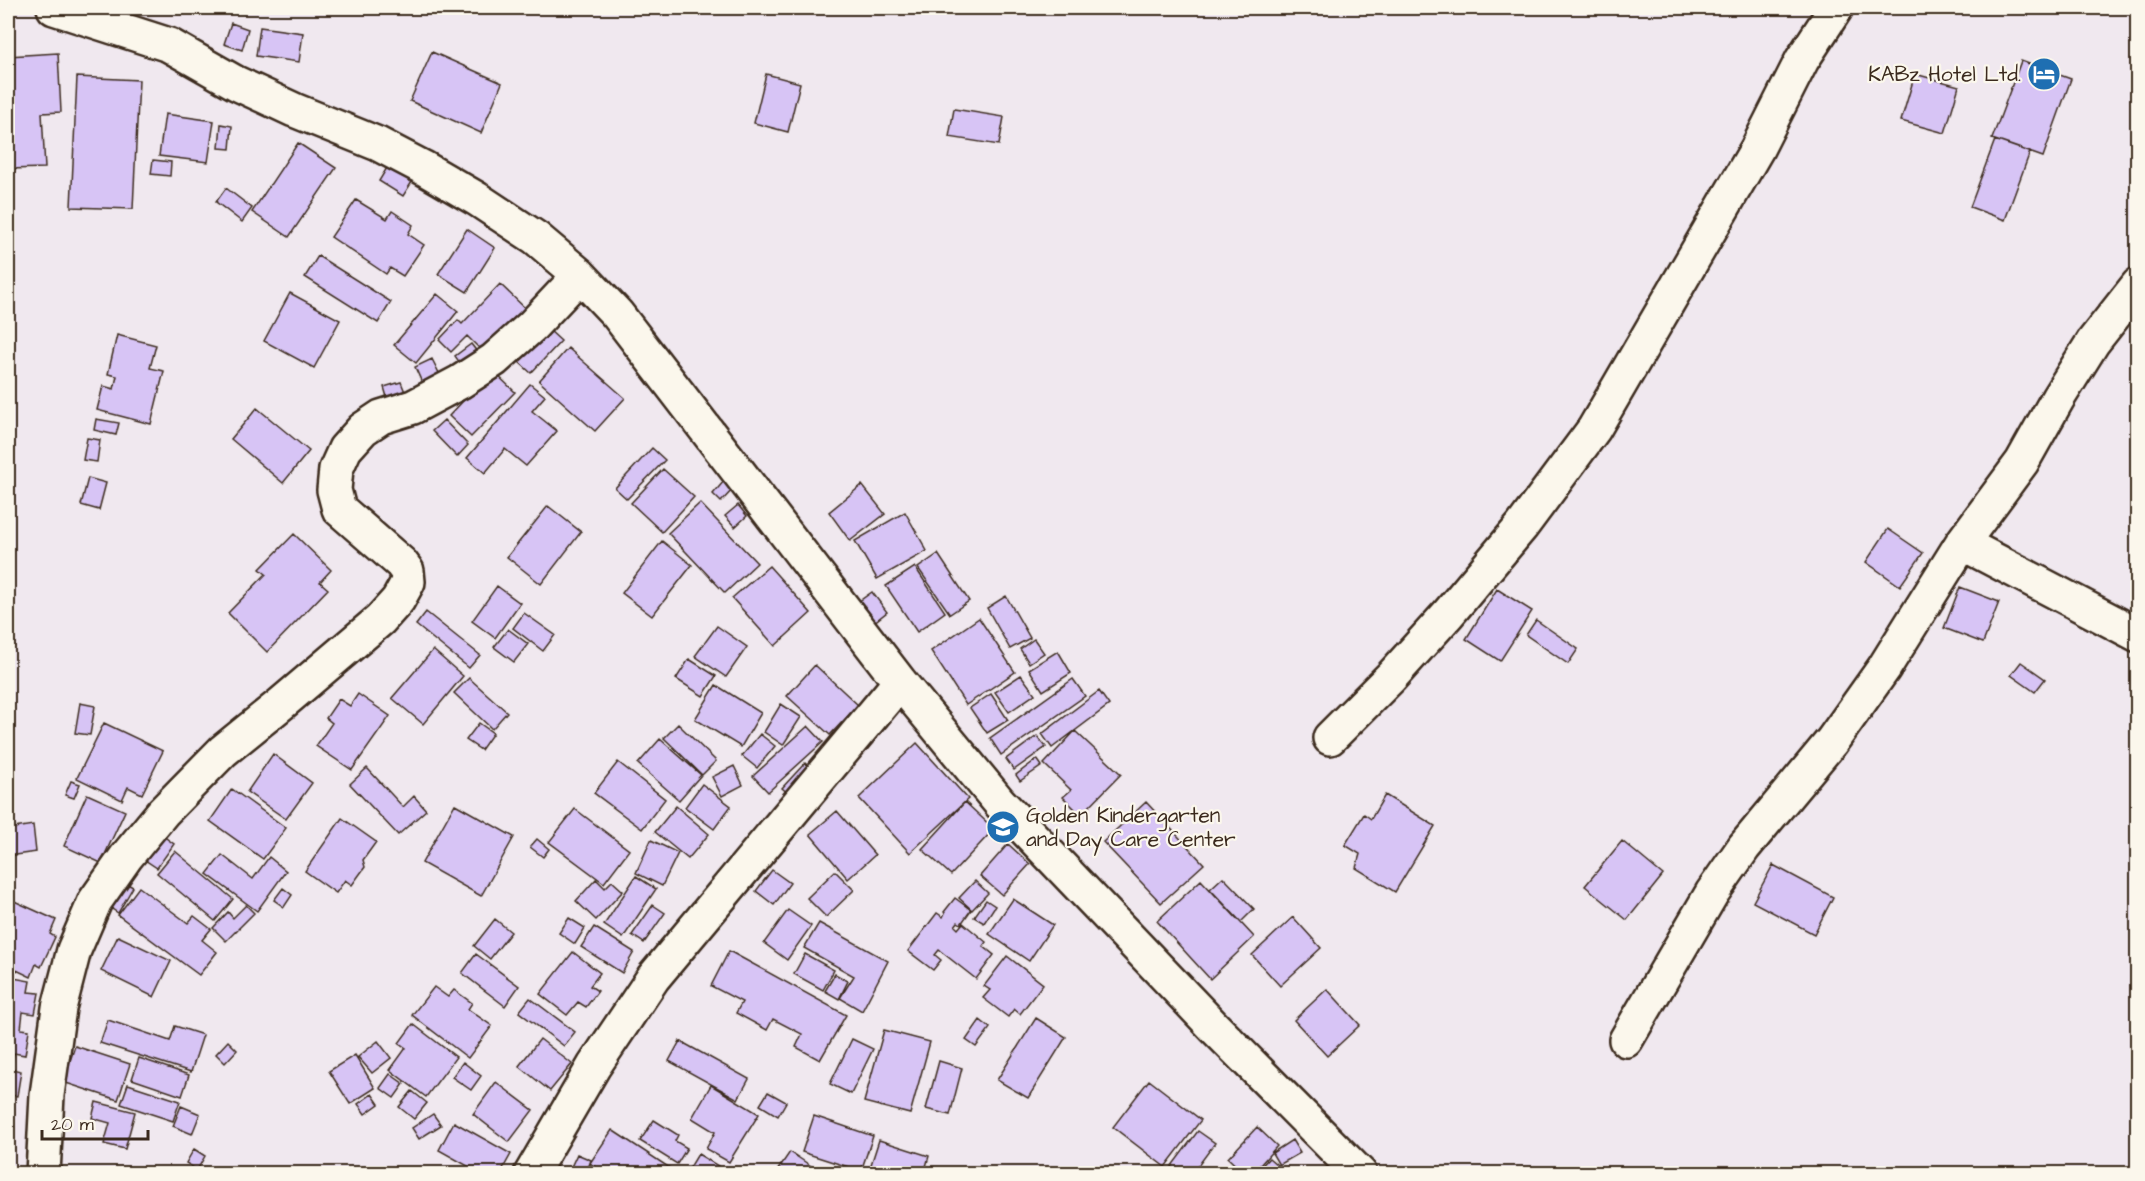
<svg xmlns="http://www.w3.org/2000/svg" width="2145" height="1181" viewBox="0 0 2145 1181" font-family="'Architects Daughter',sans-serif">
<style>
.building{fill:#d7c4f5;stroke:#3b2a1e;stroke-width:1.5}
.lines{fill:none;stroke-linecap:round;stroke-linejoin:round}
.minor-casing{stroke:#3b2a1e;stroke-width:38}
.minor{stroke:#fbf7ec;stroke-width:33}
.labels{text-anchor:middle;stroke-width:4.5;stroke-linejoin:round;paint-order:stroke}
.poi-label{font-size:21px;fill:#3b2a1e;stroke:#fbf7ec;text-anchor:end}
</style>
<rect width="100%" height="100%" fill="#f0e8ef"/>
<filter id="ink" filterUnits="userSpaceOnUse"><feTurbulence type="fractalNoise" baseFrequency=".0167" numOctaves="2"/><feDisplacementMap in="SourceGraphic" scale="12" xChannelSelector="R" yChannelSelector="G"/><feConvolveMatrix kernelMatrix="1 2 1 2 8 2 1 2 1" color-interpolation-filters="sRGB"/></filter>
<g filter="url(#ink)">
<path class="building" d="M231 23 248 29 242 50 224 44Z
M260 27 303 33 299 62 256 56Z
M432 52 502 83 481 133 410 101Z
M58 53 61 112 42 113 45 168 8 169V56Z
M2021 61 2071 79 2043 157 1992 139Z
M766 74 800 83 788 132 754 123Z
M1915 74 1959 86 1945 133 1901 121Z
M77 77 139 80 133 209 71 207Z
M954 109 1004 117 999 145 949 137Z
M165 114 214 121 208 162 159 156Z
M221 124 232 126 230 149 219 148Z
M1995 140 2030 152 2005 220 1970 207Z
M298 143 336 168 289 237 252 212Z
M153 160 171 162 170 176 151 174Z
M388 166 412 182 403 196 379 181Z
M226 188 252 208 242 222 216 202Z
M356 200 387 219 392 211 413 225 408 234 424 245 403 276 390 268 386 274 331 237Z
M467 229 495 248 467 292 438 274Z
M318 256 391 302 378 323 305 277Z
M500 284 526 309 484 353 467 336 451 352 439 340 458 320 462 324Z
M290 293 340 320 314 368 264 341Z
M437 294 458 311 416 363 394 345Z
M549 330 561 341 531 373 519 362Z
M117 335 156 345 150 368 164 371 151 424 97 410 103 386 114 389 117 376 108 374Z
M471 344 478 353 462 366 455 356Z
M568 348 625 398 595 431 539 381Z
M432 359 442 379 424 387 415 367Z
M492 370 515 392 471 437 449 416Z
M401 382 405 392 387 397 384 387Z
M530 384 545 396 532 411 557 431 526 466 505 449 485 473 467 458Z
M257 408 309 451 283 483 231 439Z
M96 419 119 423 116 435 94 430Z
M444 420 468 445 457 457 432 431Z
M87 438 100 440 97 462 83 460Z
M652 448 665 460 627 499 615 488Z
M663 469 694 497 662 532 631 503Z
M88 478 106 483 99 510 81 505Z
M724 481 733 489 721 502 713 494Z
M862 485 885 514 850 541 829 512Z
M700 503 757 563 725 593 668 533Z
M738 505 747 516 735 527 725 516Z
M548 506 581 532 541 584 507 557Z
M905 512 927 551 877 579 855 541Z
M1888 529 1923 553 1900 586 1866 562Z
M294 534 331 570 320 582 328 589 267 652 228 613 266 574 260 569Z
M662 541 692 565 652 616 622 593Z
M938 554 969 601 950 614 918 568Z
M769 566 811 613 775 646 732 598Z
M915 567 945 612 917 632 886 586Z
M497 586 520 603 495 638 472 621Z
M1960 587 1999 602 1983 643 1944 628Z
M1497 589 1532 611 1500 661 1466 639Z
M872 592 887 612 873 623 858 602Z
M1006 596 1030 638 1010 649 987 608Z
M426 612 480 655 469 668 416 625Z
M524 613 555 635 543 651 513 628Z
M979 618 1015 672 966 705 931 651Z
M1536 620 1578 649 1568 664 1526 635Z
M717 626 747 647 726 677 695 656Z
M508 629 528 644 514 662 494 647Z
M1034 639 1044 653 1029 663 1020 649Z
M433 650 463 676 423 724 392 698Z
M1058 651 1071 673 1043 691 1029 669Z
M689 659 716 676 703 696 676 679Z
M2021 662 2045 679 2035 692 2011 675Z
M815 665 858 705 830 735 787 696Z
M1021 675 1035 694 1009 712 995 692Z
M469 678 507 712 492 729 454 693Z
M1073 679 1085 696 1001 755 990 738Z
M716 685 761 713 741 747 695 719Z
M1099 691 1109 705 1052 748 1042 734Z
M358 694 390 716 352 770 316 746 332 723 326 718 339 699 350 706Z
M991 694 1008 720 987 733 970 708Z
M80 703 95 706 90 735 75 733Z
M781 704 801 717 783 745 764 732Z
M104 723 163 751 142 794 128 787 122 800 77 778Z
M479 723 493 733 481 750 466 740Z
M678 724 716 761 702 775 664 738Z
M808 726 823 742 768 792 753 776Z
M1075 731 1121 774 1081 815 1063 797 1071 790 1044 764Z
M760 734 775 746 757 768 742 756Z
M1037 736 1046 747 1014 770 1006 759Z
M660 739 701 775 679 800 638 764Z
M917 743 968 799 910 853 859 798Z
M273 754 312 783 286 819 247 792Z
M1037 759 1042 766 1020 781 1016 775Z
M618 762 665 799 642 829 594 793Z
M805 763 813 771 791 796 782 788Z
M734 766 743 785 722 796 712 777Z
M367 768 403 807 414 796 426 810 398 835 350 784Z
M71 781 80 784 74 798 65 795Z
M702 784 731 806 714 829 685 807Z
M232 789 286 828 263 859 210 821Z
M87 794 125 811 101 863 64 846Z
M1385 795 1435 826 1395 892 1356 868 1360 854 1345 845 1364 814 1371 819Z
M965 802 994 829 951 875 922 849Z
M1146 802 1204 864 1161 903 1103 842Z
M455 804 514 837 481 896 422 863Z
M676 806 709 834 688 859 655 832Z
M575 809 629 850 604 883 549 842Z
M837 811 875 855 848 879 810 834Z
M342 818 376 842 363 860 365 867 352 885 345 880 336 893 305 871Z
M33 825 36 852 8 856V829Z
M159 833 174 844 157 868 142 858Z
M537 839 549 849 543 857 530 847Z
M651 840 678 853 662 886 636 873Z
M1622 841 1663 875 1627 920 1585 886Z
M1008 844 1030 864 1002 895 980 876Z
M175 851 233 899 215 921 157 873Z
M222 855 253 879 269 857 286 871 257 911 207 874Z
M1773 865 1833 897 1814 934 1753 902Z
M772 870 790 883 774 905 756 891Z
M835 871 854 890 826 917 807 898Z
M636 876 656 889 623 938 604 925Z
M1223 877 1254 909 1241 922 1210 889Z
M596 879 605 888 612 881 623 891 596 920 576 901Z
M1201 880 1254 937 1210 979 1157 921Z
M975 881 988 893 972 910 959 898Z
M124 882 133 887 118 913 109 907Z
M139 887 188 923 194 916 211 929 202 940 217 952 199 975 118 915Z
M283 888 292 895 284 907 274 900Z
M955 898 971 910 961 924 958 922 955 926 958 929 963 923 986 942 983 946 994 955 976 979 939 950 935 955 941 960 933 970 908 951 937 913 943 917 945 913 944 912Z
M1013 899 1053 925 1029 961 989 934Z
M12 900 56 920 50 934 55 937 41 967 36 964 31 977 8 966V910Z
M986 900 995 906 984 923 974 917Z
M246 905 254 913 226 941 213 928 228 912 233 918Z
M653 905 665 913 644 943 632 935Z
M788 910 811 926 787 960 764 943Z
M1293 917 1321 948 1280 986 1252 955Z
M569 918 585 928 575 944 559 933Z
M495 919 511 932 490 959 474 946Z
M819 923 888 961 862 1011 840 998 854 976 804 948Z
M594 927 634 952 622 973 581 947Z
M118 936 171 961 154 997 101 971Z
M729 951 846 1015 820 1060 796 1047 802 1034 773 1019 767 1030 736 1013 742 1002 711 986Z
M573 952 600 973 590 986 598 991 586 1007 578 1002 567 1015 540 994Z
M476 954 519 986 505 1006 462 973Z
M805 954 834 970 823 990 794 974Z
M1007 956 1043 984 1020 1014 1014 1009 1008 1017 983 998 990 990 984 986Z
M835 974 848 981 839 999 825 991Z
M8 977 30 981 28 992 39 993 35 1014 23 1012 21 1029 29 1030 25 1055 14 1053 11 1069 21 1071 17 1096 9 1095 8 1103Z
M434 987 448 997 454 990 472 1003 468 1009 492 1026 468 1058 412 1015Z
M1327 989 1360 1025 1327 1056 1294 1020Z
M530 998 575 1032 564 1046 519 1012Z
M1036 1018 1066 1037 1028 1098 997 1080Z
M108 1020 170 1041 175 1026 203 1035 191 1072 100 1043Z
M980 1020 990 1028 976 1047 966 1040Z
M413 1024 456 1057 426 1097 390 1070 406 1048 399 1043Z
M884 1030 930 1042 910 1114 864 1102Z
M540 1039 572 1064 550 1091 519 1066Z
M852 1039 873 1049 851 1094 830 1084Z
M228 1041 237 1050 225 1063 216 1054Z
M378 1041 391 1058 372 1073 358 1057Z
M680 1041 749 1079 738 1099 669 1061Z
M75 1046 130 1064 118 1100 63 1082Z
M355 1055 375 1088 350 1104 329 1071Z
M139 1058 189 1075 182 1096 132 1079Z
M939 1061 962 1068 950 1115 926 1109Z
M463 1062 481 1076 471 1090 452 1077Z
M390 1074 404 1084 394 1098 380 1088Z
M1149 1080 1201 1120 1165 1167 1113 1127Z
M496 1082 533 1110 509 1142 473 1114Z
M128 1084 180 1101 173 1121 121 1104Z
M711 1085 759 1114 729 1162 706 1149 715 1132 692 1118Z
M412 1091 427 1103 414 1119 399 1107Z
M768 1092 786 1102 778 1116 760 1105Z
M372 1094 379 1104 365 1114 358 1104Z
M96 1102 135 1112 125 1149 104 1144 110 1123 92 1118Z
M181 1106 200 1114 192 1134 173 1126Z
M433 1114 441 1125 419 1139 412 1128Z
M814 1116 873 1136 861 1171 802 1152Z
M654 1120 678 1135 675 1141 687 1148 677 1164 640 1141Z
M454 1122 511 1154 500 1174H482L439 1150Z
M1257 1127 1277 1146 1252 1174H1245L1228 1158Z
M612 1130 676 1172 675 1174H606L590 1163Z
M1198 1131 1215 1143 1192 1174H1172L1168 1171Z
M879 1140 929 1156 924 1174H868Z
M1292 1140 1300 1153 1279 1165 1272 1153Z
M194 1149 205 1156 197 1170 186 1163Z
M790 1152 823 1174H775Z
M577 1154 591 1160 586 1174 571 1167Z
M698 1154 718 1166 713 1174H686Z
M1269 1158 1284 1171 1282 1174H1254Z"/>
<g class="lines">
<defs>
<path id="minor" d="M54 8 169 45 236 83 294 110 378 144 422 167 477 199 536 238 580 275 617 314 900 682 1000 803 1215 1028 1360 1174
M1962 543 2138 635
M1330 738 1391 677 1448 614 1522 526 1594 429 1757 149 1802 60 1836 8
M1626 1040 1712 893 1744 847 1832 741 1884 668 1962 543 2022 462 2058 398 2093 342 2138 285
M43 1174 47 1095 59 1008 74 950 95 901 126 857 163 812 223 751 281 704 380 620 398 600 408 582 407 571 401 563 339 509 334 490 336 469 345 449 363 429 381 417 413 407 460 382 494 360 532 326 580 275
M531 1174 594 1066 653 978 900 682"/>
</defs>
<use href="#minor" class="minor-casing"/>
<use href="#minor" class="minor"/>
</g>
</g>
<defs>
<symbol id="hotel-disc" viewBox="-11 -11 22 22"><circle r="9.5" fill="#1f6fb2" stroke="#fbf7ec"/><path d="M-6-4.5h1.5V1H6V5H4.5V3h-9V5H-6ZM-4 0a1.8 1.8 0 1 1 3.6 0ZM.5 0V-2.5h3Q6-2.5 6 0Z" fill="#fff"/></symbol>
<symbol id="school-disc" viewBox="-11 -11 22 22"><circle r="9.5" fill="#1f6fb2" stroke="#fbf7ec"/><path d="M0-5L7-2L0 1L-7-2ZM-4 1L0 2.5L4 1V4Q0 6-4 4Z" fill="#fff"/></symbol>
</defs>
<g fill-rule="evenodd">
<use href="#hotel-disc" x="2025" y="55" width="38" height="38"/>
<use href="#school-disc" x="984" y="808" width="38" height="38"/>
</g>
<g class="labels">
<g class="poi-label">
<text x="2021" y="81">KABz Hotel Ltd.</text>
<text x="1026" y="822" text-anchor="start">Golden Kindergarten<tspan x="1026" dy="24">and Day Care Center</tspan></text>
</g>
</g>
<rect width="2145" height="1181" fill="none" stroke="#fbf7ec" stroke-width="30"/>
<rect x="15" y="15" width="2115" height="1151" fill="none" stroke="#3b2a1e" stroke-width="2" filter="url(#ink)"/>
<path d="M42 1130v9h106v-9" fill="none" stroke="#3b2a1e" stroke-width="3"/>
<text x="51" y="1130" font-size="18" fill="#3b2a1e" stroke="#fbf7ec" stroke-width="4.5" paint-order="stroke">20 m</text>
</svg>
